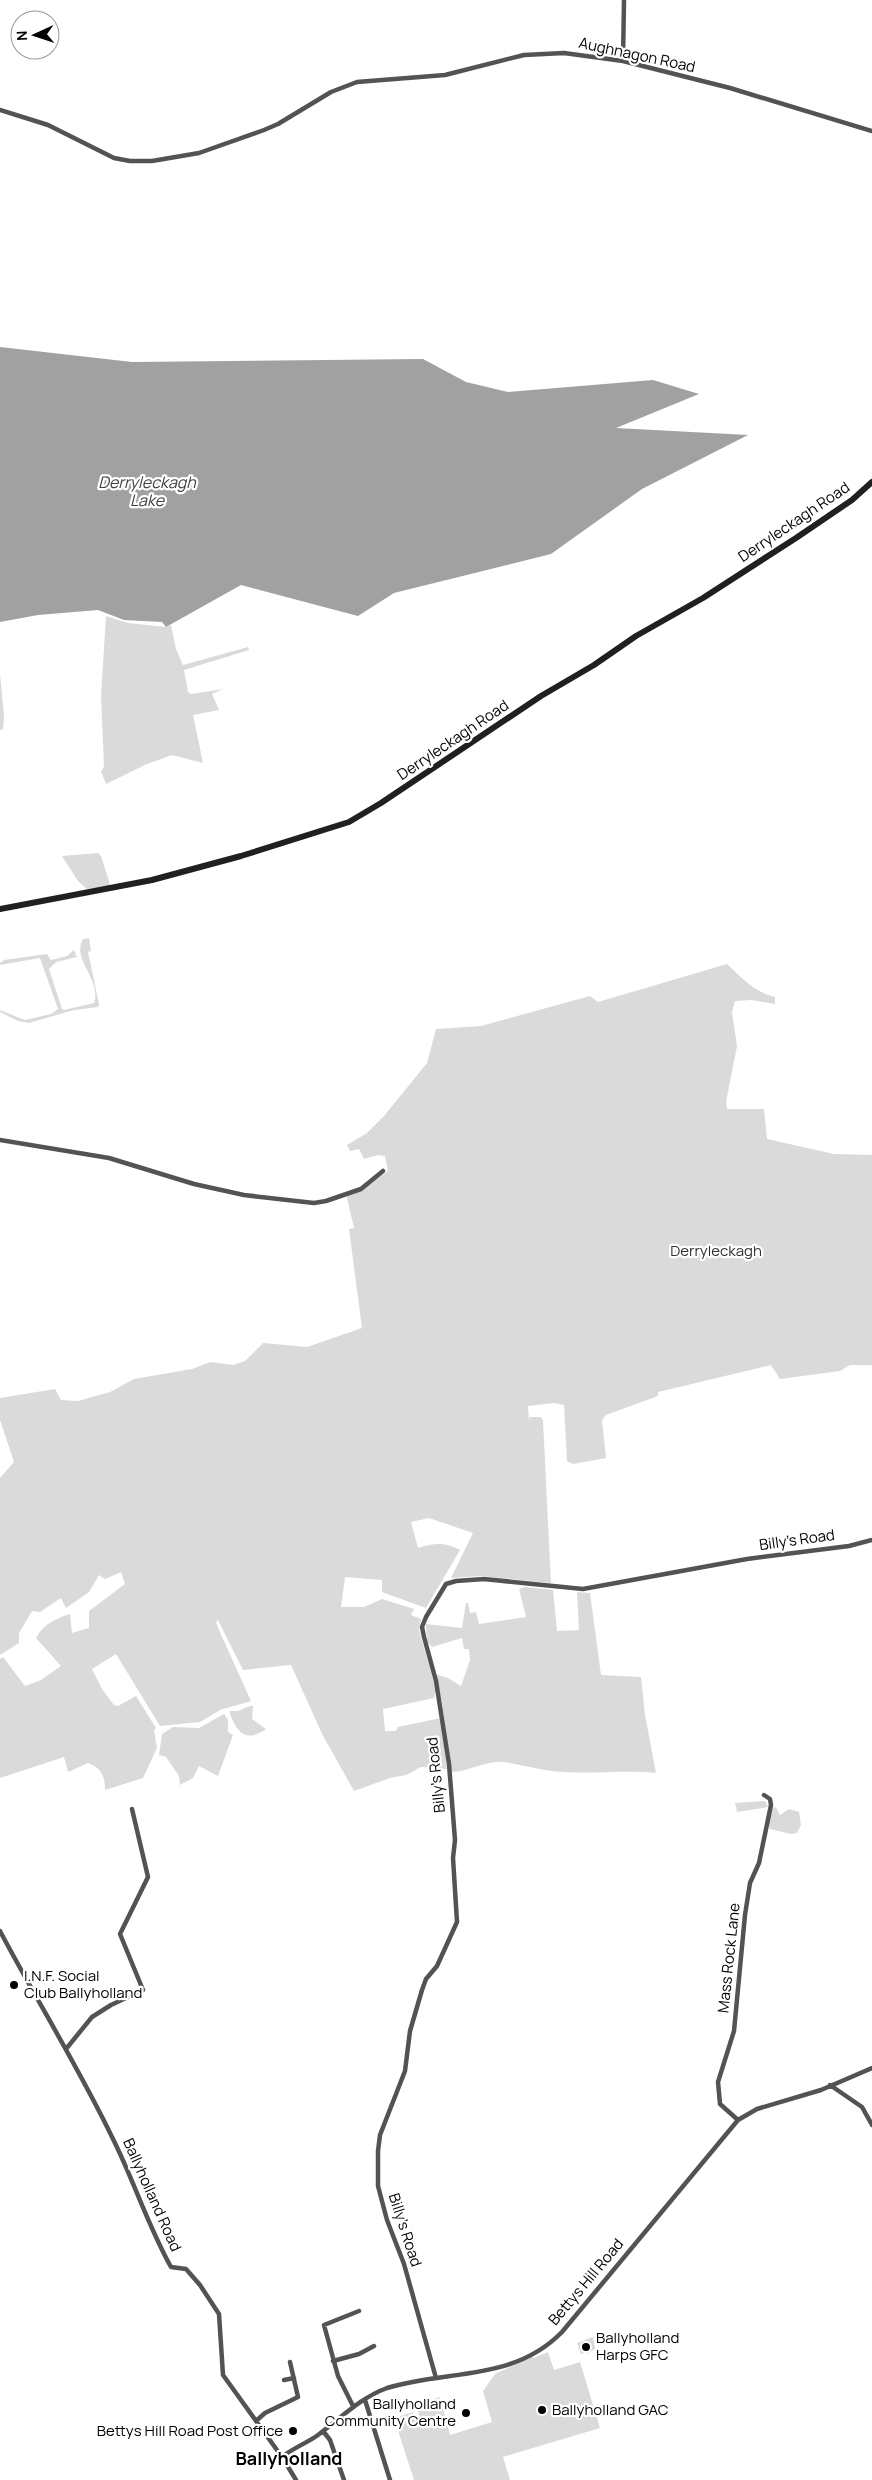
<svg xmlns="http://www.w3.org/2000/svg" width="872" height="2480" viewBox="0 0 872 2480" font-family="Manrope,sans-serif">
<style>
.green{fill:#dadada}
.water{fill:#a1a1a1}
.lines{fill:none;stroke-linecap:round;stroke-linejoin:round}
.street{stroke:#535353;stroke-width:4.5}
.secondary{stroke:#202020;stroke-width:6}
.poi-dot{fill:#000;stroke:#fff;stroke-width:2}
.labels{text-anchor:middle;stroke-width:4.5;stroke-linejoin:round;paint-order:stroke}
.street-label{font-size:15px;fill:#000;stroke:#fff}
.park-label{font-size:15px;fill:#313131;stroke:#fff}
.poi-label{font-size:15px;fill:#000;stroke:#fff;text-anchor:start}
.water-label{font-size:16px;font-style:italic;fill:#424242;stroke:#fff}
.quarter-label{font-size:18px;font-weight:bold;fill:#000;stroke:#fff}
</style>
<rect width="100%" height="100%" fill="#fff"/>
<path class="green" d="M106 616 128 623 166 627 171 625 176 649 183 665 248 647 249 650 184 670 188 692 191 694 223 689 212 694 219 710 193 715 203 763 172 755 147 764 106 784 101 771 104 767 101 696Z
M0 673 4 717 3 729 0 730Z
M98 853 101 856 110 884 109 886 87 889 78 881 62 856Z
M89 938 91 951 88 952 99 1004 98 1007 74 1010 29 1023 18 1021 0 1012V1010L25 1020 51 1014 58 1009 40 958 0 965V963L4 960 47 954 51 960 67 956 74 950 77 957 56 962 49 969 62 1009 64 1010 94 1003C102 979 71 960 83 939Z
M727 964C742 978 754 992 775 997V1004L751 1000 735 1001 732 1012 737 1046 726 1102 727 1109H764L767 1139 834 1154 872 1155V1365H850L840 1371 780 1379 771 1365 658 1392V1396L606 1415 602 1420 606 1458 573 1464 567 1461 564 1405 554 1403 528 1406 529 1420 530 1417H541L543 1421 551 1583 482 1576 451 1578 473 1533 429 1518 411 1522 418 1548C435 1543 444 1542 460 1550L426 1608 382 1592V1580L345 1577 341 1607H364L382 1599 414 1609 411 1615 421 1619 419 1630 436 1690 434 1698 383 1709 385 1731H396L398 1727 441 1718 447 1769 421 1767 406 1775 390 1778 354 1791 322 1734 291 1665 243 1670 218 1620 216 1622 219 1630 251 1701 220 1710 200 1722 160 1726 116 1654 92 1669 102 1689 114 1705 118 1706 136 1696 156 1728 154 1730 157 1748 143 1778 105 1790C105 1776 101 1768 88 1763L68 1772 64 1757 0 1778V1659L3 1657 25 1686 41 1680 61 1666 36 1638C43 1624 57 1618 70 1614L72 1633 89 1628V1611L125 1584 121 1572 105 1579 99 1575 89 1592 66 1608 61 1598 40 1612 32 1611 19 1633V1643L0 1655V1478L14 1462 0 1420V1398L55 1389 61 1400 78 1401 110 1392 134 1379 192 1369 210 1362 233 1365 245 1361 263 1343 307 1347 362 1328 349 1229 354 1228 347 1198V1195L366 1187 388 1171 385 1156 378 1155 364 1159 359 1149 350 1151 347 1145 367 1133 384 1116 427 1063 436 1029 481 1026 590 996 598 1002Z
M525 1587 553 1590 557 1631 579 1630 577 1592 590 1593 601 1675 641 1677 645 1715 656 1773C626 1770 595 1774 564 1772 544 1771 523 1765 504 1762 487 1760 468 1772 451 1772L442 1702 435 1674 448 1678 461 1686 470 1660 469 1649H464L462 1638 432 1647 427 1642 426 1624 462 1628 466 1603H468L470 1613 476 1612 479 1624 526 1617 519 1589Z
M250 1706H253L252 1719 266 1729C246 1743 237 1733 230 1714V1711H238Z
M224 1714 228 1720V1732L233 1735 218 1776 199 1766 193 1778 180 1785 179 1776 166 1757 159 1755 162 1734 173 1727 199 1728Z
M765 1801 768 1807 737 1812 735 1803Z
M776 1807 780 1815 789 1809 799 1812 801 1825 797 1833 791 1834 770 1829 768 1823 773 1808Z
M593 2337 595 2349 586 2354V2352L581 2354 577 2343Z
M548 2352 554 2370 580 2362 600 2428 503 2457 510 2480H414L394 2418 413 2412 414 2417 419 2416 417 2405 440 2397 450 2435 492 2422 483 2391 495 2374 532 2357 534 2358Z"/>
<path class="water" d="M0 347 132 362 423 359 466 382 508 392 653 380 699 394 616 428 748 435 642 489 551 554 394 593 358 616 241 585 166 627 162 622 124 620 98 610 38 615 0 622Z"/>
<g class="lines">
<path class="street" d="M623 61 624 0
M0 110 48 125 114 158 130 161H152L199 153 264 130 278 124 331 92 357 82 445 75 524 55 564 53 623 61 730 88 872 131
M0 1140 109 1158 194 1184 244 1195 314 1203 326 1201 361 1189 383 1171
M0 1931C37 2001 79 2068 113 2139 134 2181 148 2226 171 2267L186 2269 200 2285 219 2314 223 2375 282 2457 296 2480
M66 2049 92 2017 111 2005 143 1990 120 1934 148 1877 132 1809
M830 2085 862 2107 872 2125
M738 2120 720 2104 718 2082 734 2031 745 1915 750 1883 759 1863 771 1805 770 1799 764 1795
M333 2361 359 2354 374 2346
M436 2378 404 2264 387 2220 378 2186V2151L380 2135 405 2071 410 2031 422 1990 426 1979 437 1966 457 1922 453 1858 455 1840 449 1764 436 1681 424 1637 422 1627 426 1617 446 1584 456 1581 484 1579 583 1589 747 1559 849 1546 872 1540
M284 2380 294 2378
M365 2400 390 2480
M353 2406 338 2376 324 2325 359 2311
M256 2421 265 2413 298 2397 290 2362
M323 2431 330 2440 344 2480
M282 2457C293 2448 307 2443 318 2435 341 2418 360 2398 387 2388 448 2369 513 2382 562 2332L738 2120 757 2109 821 2090 872 2068"/>
<path class="secondary" d="M0 909 152 880 241 856 349 822 381 803 541 696 594 665 636 636 703 598 796 538 852 500 872 482"/>
</g>
<g class="poi-dot">
<circle cx="14" cy="1985" r="5"/>
<circle cx="586" cy="2347" r="5"/>
<circle cx="542" cy="2410" r="5"/>
<circle cx="466" cy="2413" r="5"/>
<circle cx="293" cy="2431" r="5"/>
</g>
<g class="labels">
<g class="street-label">
<text transform="translate(637 55) rotate(12)" y="5">Aughnagon Road</text>
<text transform="translate(794 522) rotate(-34)" y="5">Derryleckagh Road</text>
<text transform="translate(453 740) rotate(-34)" y="5">Derryleckagh Road</text>
<text transform="translate(797 1540) rotate(-8)" y="5">Billy's Road</text>
<text transform="translate(436 1775) rotate(-96)" y="5">Billy's Road</text>
<text transform="translate(729 1958) rotate(-84)" y="5">Mass Rock Lane</text>
<text transform="translate(152 2195) rotate(66)" y="5">Ballyholland Road</text>
<text transform="translate(405 2230) rotate(72)" y="5">Billy's Road</text>
<text transform="translate(586 2282) rotate(-50)" y="5">Bettys Hill Road</text>
</g>
<g class="park-label">
<text x="716" y="1256">Derryleckagh</text>
</g>
<g class="poi-label">
<text x="24" y="1981">I.N.F. Social<tspan x="24" dy="17">Club Ballyholland</tspan></text>
<text x="596" y="2343">Ballyholland<tspan x="596" dy="17">Harps GFC</tspan></text>
<text x="456" y="2409" text-anchor="end">Ballyholland<tspan x="456" dy="17">Community Centre</tspan></text>
<text x="552" y="2415">Ballyholland GAC</text>
<text x="283" y="2436" text-anchor="end">Bettys Hill Road Post Office</text>
</g>
<g class="water-label">
<text x="147" y="488">Derryleckagh<tspan x="147" dy="18">Lake</tspan></text>
</g>
<g class="quarter-label">
<text x="289" y="2465">Ballyholland</text>
</g>
</g>
<g transform="translate(35 35) rotate(267)"><circle r="24" fill="#ffffff" stroke="#999999"/>
<path d="M0-4L9 19L0 12L-9 19Z" fill="#000000"/>
<text y="-8" font-size="14" font-weight="bold" text-anchor="middle" fill="#000000">N</text>
</g>
</svg>
